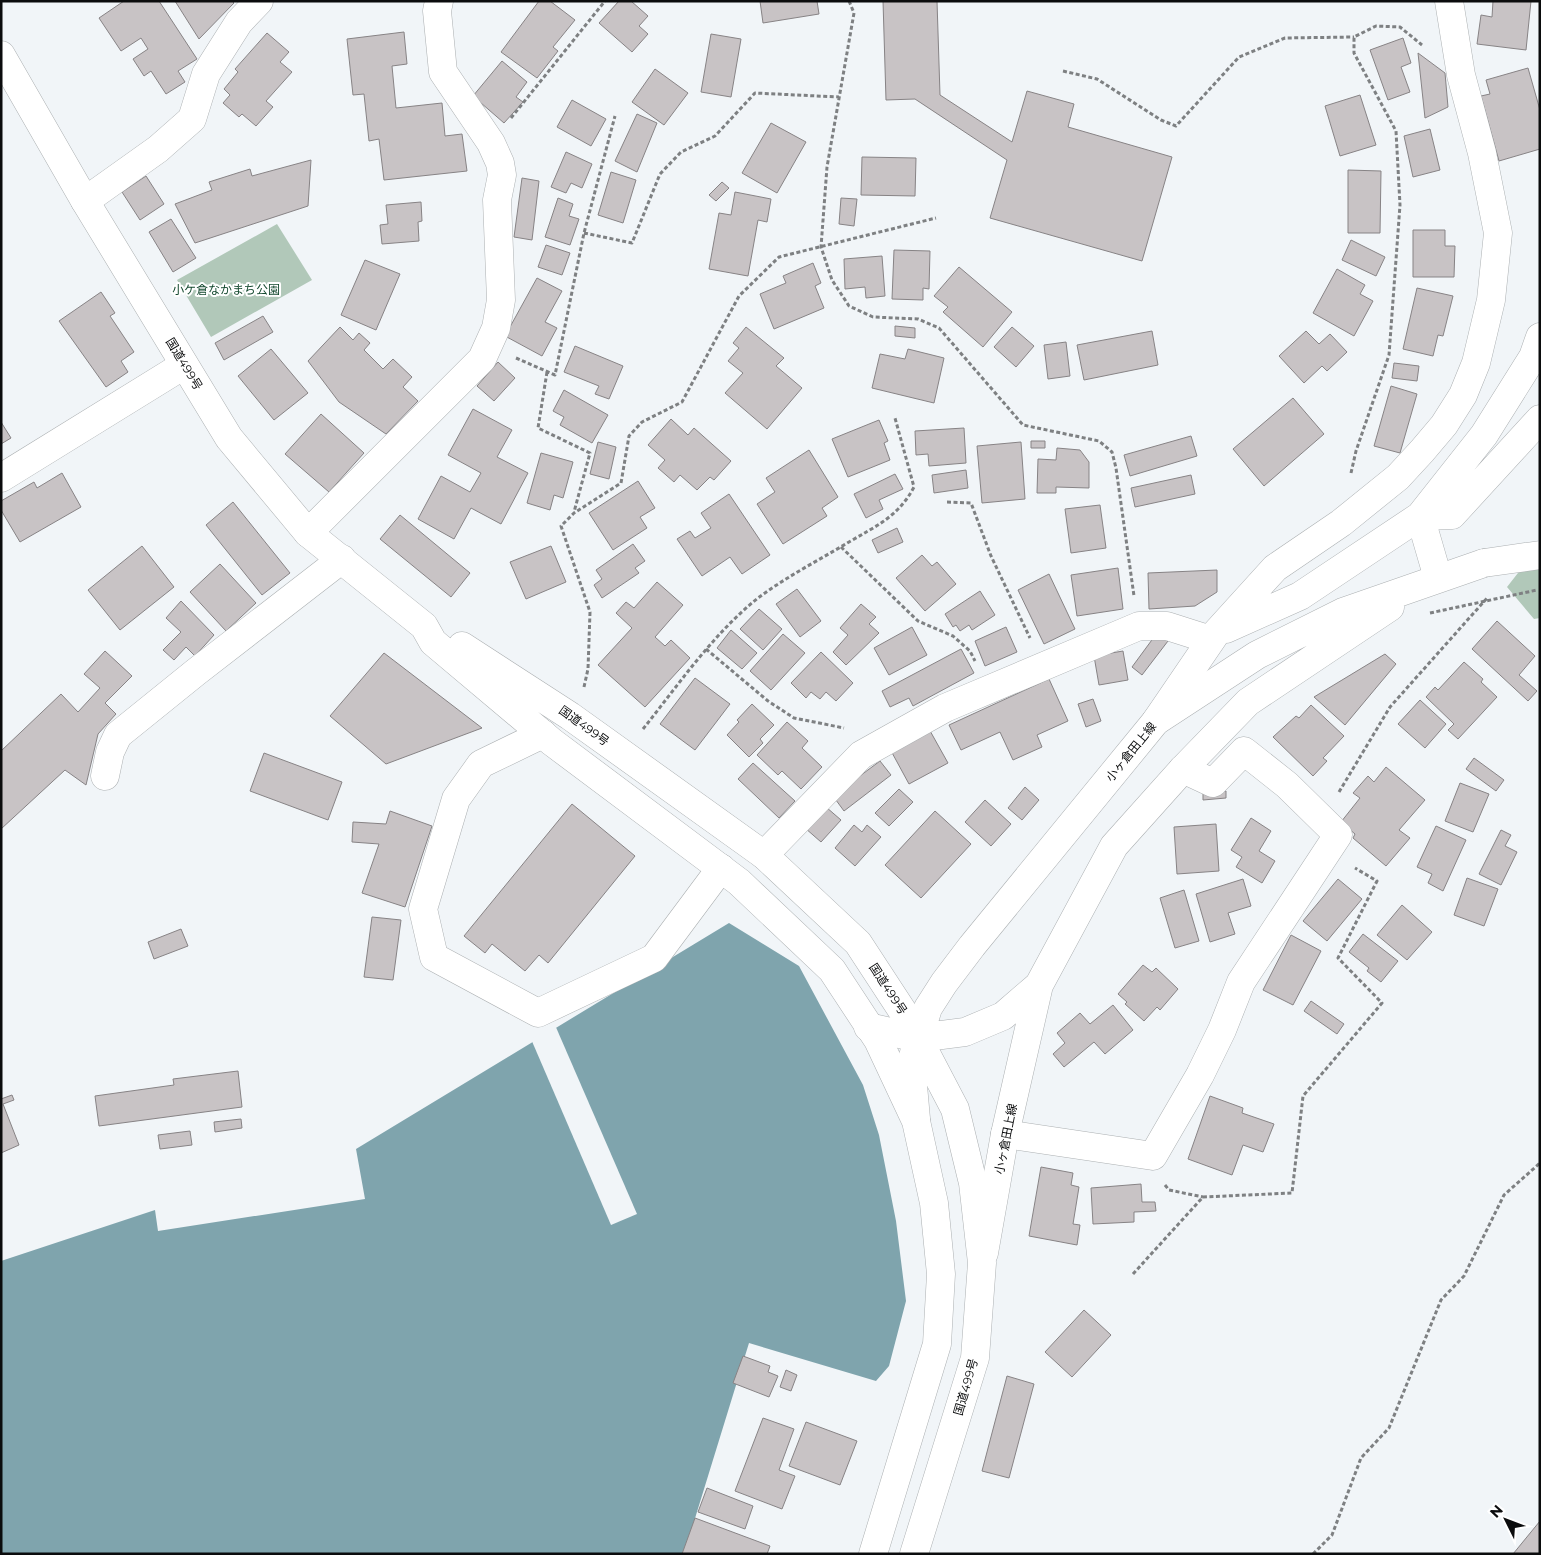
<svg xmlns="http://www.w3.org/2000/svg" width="1541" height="1555" viewBox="0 0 1541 1555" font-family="Montserrat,'Noto Sans JP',sans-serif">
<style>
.green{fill:#b1c8b9}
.water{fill:#7fa4ad}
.pier{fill:#f1f5f8}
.building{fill:#c8c3c5;stroke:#878385}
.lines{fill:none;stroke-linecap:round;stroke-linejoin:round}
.minor-casing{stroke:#acb0b2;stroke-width:29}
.secondary-casing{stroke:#acb0b2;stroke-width:29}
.trunk-casing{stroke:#acb0b2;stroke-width:29}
.path{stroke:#7e8082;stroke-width:3;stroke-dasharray:4 2.5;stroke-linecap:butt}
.minor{stroke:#fff;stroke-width:28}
.secondary{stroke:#fff;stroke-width:28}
.trunk{stroke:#fff;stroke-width:28}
.secondary-bridge-casing{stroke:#acb0b2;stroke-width:29;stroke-linecap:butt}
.path-bridge{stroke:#7e8082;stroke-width:3;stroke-dasharray:4 2.5;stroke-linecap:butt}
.secondary-bridge{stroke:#fff;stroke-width:28}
.labels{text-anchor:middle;stroke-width:4;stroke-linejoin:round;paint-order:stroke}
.park-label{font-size:12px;fill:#13482e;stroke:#fff}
.street-label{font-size:12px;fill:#0b0c0d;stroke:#fff}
</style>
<rect width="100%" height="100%" fill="#f1f5f8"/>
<path class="green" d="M277 224 312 280 211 337 177 280Z
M1540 545V618L1534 619 1507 587Z"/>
<path class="water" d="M729 923 799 966 863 1085 879 1135 896 1221 906 1301 889 1366 876 1381 749 1343 684 1554H1V1261L155 1210 158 1231 365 1199 356 1149Z"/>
<path class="pier" d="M555 1025 637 1214 611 1225 531 1039Z"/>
<path class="building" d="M124 1H159L197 59 178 71 185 82 166 94 151 71 144 76 133 59 148 49 141 38 121 51 99 18Z
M175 1H232L234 3 199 39Z
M539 1H550L575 20 553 47 558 51 537 78 501 52Z
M619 1H631L648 16 639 26 648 34 632 52 599 23Z
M760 1H817L819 14 763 23Z
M883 1H937L940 95 1012 142 1027 91 1074 104 1068 127 1172 157 1142 261 990 218 1007 160 915 99 886 100Z
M1493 1H1531L1526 50 1477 44 1481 15 1492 17Z
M404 32 407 64 392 66 396 108 442 103 445 136 462 134 467 171 384 180 379 139 369 141 364 94 353 95 347 39Z
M267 33 289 52 280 62 292 72 266 101 273 107 256 126 242 114 239 117 223 103 230 95 224 89 238 72 235 69Z
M711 34 741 39 731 97 701 92Z
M1403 38 1411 63 1401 67 1410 92 1388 100 1370 50Z
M1418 53 1445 73 1448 107 1425 118Z
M502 61 527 82 516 97 523 102 504 123 473 96Z
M1528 68 1540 110V149L1499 161 1481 96 1490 94 1486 80Z
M655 69 688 93 664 125 632 102Z
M1360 95 1376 145 1340 156 1325 106Z
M572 100 606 119 591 146 557 127Z
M637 114 657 123 637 172 615 161Z
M771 123 806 142 777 193 742 173Z
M1430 129 1440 170 1413 177 1404 136Z
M566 152 592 164 582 188 571 183 566 193 551 187Z
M862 157 916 158 915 196 861 195Z
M311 160 308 206 195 243 175 204 212 190 209 182 250 169 252 176Z
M1348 170 1381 171 1380 233H1348Z
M611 172 636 180 623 223 598 215Z
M146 176 164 204 140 220 122 192Z
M522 178 539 181 532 240 514 237Z
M722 182 729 188 716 201 709 195Z
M735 192 771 199 767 222 758 220 748 276 709 269 719 213 731 215Z
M558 198 573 204 569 216 579 219 570 245 545 237Z
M841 198 857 199 854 226 839 224Z
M421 202 422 221 418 222 419 241 382 244 380 225 388 224 386 205Z
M171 219 196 258 173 272 149 232Z
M1413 230H1445V246H1455L1454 277H1413Z
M1351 240 1385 257 1376 276 1342 260Z
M546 245 570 253 562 275 538 267Z
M894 250 930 251 929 289 923 288V300L892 299Z
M882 256 885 296 866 298 865 287 845 289 844 259Z
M365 260 400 274 376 330 341 315Z
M813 263 821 283 815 286 824 308 774 329 760 294 786 283 783 276Z
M959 267 1012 312 983 347 943 312 948 307 934 296Z
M1337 269 1365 285 1360 294 1373 301 1354 336 1313 313Z
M537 278 562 291 545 322 557 328 542 356 505 336Z
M1417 288 1453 296 1443 336 1438 335 1433 356 1403 349Z
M101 292 115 313 110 316 134 352 121 361 128 372 106 387 59 321Z
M263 316 273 332 224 360 215 343Z
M895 326 915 328V338L895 336Z
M340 327 353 340 359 333 370 343 364 350 383 369 393 359 412 377 403 387 418 401 386 434 339 402 308 361Z
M746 327 784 358 776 366 802 388 767 429 725 393 743 373 728 361 739 348 733 343Z
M1012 327 1034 346 1016 367 994 347Z
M1152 331 1158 365 1084 380 1077 345Z
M1306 331 1319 344 1330 334 1347 352 1327 371 1322 366 1304 383 1279 356Z
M1066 342 1070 376 1048 379 1044 345Z
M575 346 623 366 609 399 595 394 599 386 564 372Z
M271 349 308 393 274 420 238 376Z
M908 349 944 358 934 403 872 388 880 354 905 359Z
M498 362 515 378 494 401 477 386Z
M1394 363 1419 366 1417 381 1392 378Z
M1391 386 1417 394 1400 453 1374 446Z
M564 390 608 415 592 443 560 425 564 417 553 411Z
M1293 398 1324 434 1264 486 1233 449Z
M473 409 512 430 497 457 528 473 501 524 471 508 454 539 418 519 441 476 470 492 481 473 448 455Z
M321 414 364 453 329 492 285 454Z
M671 419 688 435 694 428 731 461 714 480 710 477 697 490 680 475 674 482 658 468 665 460 648 445Z
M879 420 888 441 884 443 890 460 848 477 832 439Z
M1 422 11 438 1 444Z
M964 428 966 463 929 466 928 454 916 455 915 431Z
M1191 436 1197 456 1130 476 1124 455Z
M1031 441H1045V448H1031Z
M598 442 616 447 609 479 590 474Z
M1021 442 1025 499 982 503 977 446Z
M1057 448 1080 450 1089 462V488L1056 487V493H1037L1038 459 1056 460Z
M809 450 838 497 822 508 827 516 783 544 757 504 775 492 766 478Z
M541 453 573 462 563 498 554 495 550 510 527 503Z
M966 470 968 488 934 493 932 475Z
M62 473 81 507 20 542 1 510V501L34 482 37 488Z
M895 474 903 489 879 500 883 509 866 518 854 494Z
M1191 475 1195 494 1135 507 1131 488Z
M638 481 655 508 640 517 647 528 613 550 589 513Z
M729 494 770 555 742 574 730 557 702 576 677 539 690 531 695 538 711 528 701 513Z
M233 502 290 573 262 595 206 525Z
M1100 505 1106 548 1071 553 1065 509Z
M400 515 470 573 451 597 380 539Z
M897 528 903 542 878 553 872 540Z
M633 544 645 561 635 568 639 573 602 598 594 585 602 579 596 570Z
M142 546 174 587 120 630 88 590Z
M551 546 566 582 526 599 510 562Z
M922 555 932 566 937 562 956 584 925 611 896 578Z
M220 564 256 603 226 631 190 592Z
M1118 568 1123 609 1077 616 1071 575Z
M1217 570V592L1195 606 1149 609 1148 573Z
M1049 574 1075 629 1044 644 1018 590Z
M657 582 683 605 655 637 665 646 671 640 690 658 645 707 598 665 632 628 616 613 626 602 634 608Z
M797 589 821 621 800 637 776 604Z
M980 591 995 615 972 630 969 625 960 631 956 625 953 627 945 614Z
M181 601 214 635 195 656 186 647 174 660 163 650 181 632 166 618Z
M861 604 876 617 869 624 879 633 846 665 833 652 848 635 840 628Z
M759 609 782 629 763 650 740 629Z
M1497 621 1535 656 1519 675 1537 691 1528 701 1472 649Z
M912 627 927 655 889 675 874 648Z
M1006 627 1017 652 985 666 975 641Z
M731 630 757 653 742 669 717 648Z
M1157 633 1168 641 1142 675 1132 667Z
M783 634 805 653 771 690 750 671Z
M961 649 974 673 913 706 909 698 890 707 882 691Z
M105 651 132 676 105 703 116 714 98 734 86 785 65 770 1 829V751L61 694 78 712 100 688 84 674Z
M1123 651 1128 680 1099 685 1094 656Z
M821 652 853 683 836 701 826 692 820 699 811 692 806 698 791 683Z
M384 653 482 728 386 764 330 716Z
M1385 654 1396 664 1345 725 1314 697Z
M1464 662 1483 679 1481 682 1497 697 1458 739 1448 730 1454 724 1426 697 1435 687 1438 690Z
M695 678 730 704 695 750 660 724Z
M1049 679 1068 721 1037 735 1042 747 1013 760 1000 732 961 750 949 725Z
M1093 699 1101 721 1086 727 1078 704Z
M1420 700 1446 724 1425 748 1398 724Z
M752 704 774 725 760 739 763 743 749 757 727 735 739 722 737 720Z
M1311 705 1344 736 1323 758 1327 761 1313 776 1273 737 1296 716 1299 718Z
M787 722 808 741 802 748 822 767 801 789 782 771 778 775 757 755Z
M929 729 948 763 909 784 890 749Z
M264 753 342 782 328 820 250 791Z
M1474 758 1504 780 1496 791 1466 769Z
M880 761 891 775 844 811 833 796Z
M753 763 795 801 779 818 738 779Z
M1386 767 1425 800 1399 830 1410 838 1386 866 1353 838 1355 834 1341 822 1360 798 1353 793 1368 776 1374 782Z
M1460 783 1489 794 1473 832 1445 821Z
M1025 787 1039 800 1022 820 1008 808Z
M899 789 913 802 889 826 875 813Z
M1226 791V798L1203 800V792Z
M985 800 1011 824 991 846 965 822Z
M572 804 635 856 548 963 539 955 525 971 492 944 485 953 464 936Z
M826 807 841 820 821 842 805 828Z
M390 811 432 826 405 907 362 893 379 844 352 842 353 822 386 824Z
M935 811 971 844 921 898 885 865Z
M1251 818 1271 831 1259 851 1275 861 1262 883 1236 867 1242 857 1231 850Z
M1216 824 1219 871 1177 874 1174 827Z
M854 825 862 832 867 825 881 837 855 866 835 848Z
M1436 826 1466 840 1443 891 1428 883 1432 874 1417 867Z
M1501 830 1511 835 1505 846 1517 852 1501 885 1479 874Z
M1467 878 1498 889 1484 926 1454 915Z
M1243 879 1251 906 1228 913 1235 934 1210 942 1196 894Z
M1338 879 1362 899 1327 941 1303 921Z
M1184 890 1199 941 1175 948 1160 898Z
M1402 905 1432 932 1407 960 1377 935Z
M372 917 401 920 393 980 364 977Z
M181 929 188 946 154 959 148 942Z
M1363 934 1398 961 1381 982 1367 971 1369 968 1349 952Z
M1291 935 1321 951 1293 1005 1263 990Z
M1143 965 1152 972 1156 968 1178 989 1160 1010 1157 1007 1144 1021 1125 1004 1127 1002 1118 994Z
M1311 1001 1344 1024 1337 1034 1304 1011Z
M1113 1005 1133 1030 1105 1054 1094 1042 1064 1067 1053 1054 1065 1043 1057 1033 1080 1013 1090 1024Z
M238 1071 242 1107 99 1126 95 1096 174 1085 173 1079Z
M12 1095 14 1100 3 1104 19 1145 1 1153V1099Z
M1210 1096 1243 1108 1242 1113 1274 1124 1263 1152 1243 1145 1232 1175 1188 1159Z
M241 1119 242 1128 215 1132 214 1122Z
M190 1131 192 1145 160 1149 158 1135Z
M1041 1167 1073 1173 1071 1185 1079 1187 1073 1224 1080 1225 1077 1245 1029 1236Z
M1141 1184 1142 1202H1155L1156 1211 1134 1212V1222L1093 1224 1091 1188Z
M1084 1310 1111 1335 1072 1377 1045 1352Z
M743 1356 770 1366 768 1372 778 1376 769 1397 733 1383Z
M786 1370 797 1375 791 1391 780 1387Z
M1007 1376 1034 1384 1009 1478 982 1471Z
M763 1418 794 1429 779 1470 795 1476 782 1509 735 1491Z
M806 1422 857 1441 840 1485 789 1466Z
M707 1488 753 1506 745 1529 698 1512Z
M695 1518 770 1546 767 1554H682Z
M1540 1521V1554H1513Z"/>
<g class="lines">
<defs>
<path id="minor" d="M85 201 158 149 192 119 206 74 239 22 259 1
M1 478 184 365
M1420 516 1452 515 1540 419
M1420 516 1438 578
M308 533 482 359 496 328 501 300 497 200 502 175 500 163 491 143 443 72 437 11 439 1
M1226 629 1300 596 1420 516 1484 435 1533 357 1540 337
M1156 721 1216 633 1275 568 1341 523 1398 477 1422 451 1444 425 1463 395 1476 363 1491 300 1498 233 1482 153 1461 75 1449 1
M543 734 481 764 456 799 423 909 434 957 538 1013 654 958 721 868
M105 776 110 752 118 735 196 672 342 559
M764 855 861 755 945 708 1139 626H1167L1211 640
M1005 1134 1153 1156 1200 1075 1222 1030 1241 982 1338 835 1287 785 1244 751 1213 783 1183 769"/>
<path id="secondary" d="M868 1027 918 1038 965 1032 1003 1016 1039 985 1114 846 1183 769 1248 702 1390 607
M916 1119 911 1063 928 1008 944 983 972 946 1156 721 1257 655 1343 612 1484 563
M984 1253 1005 1134 1039 985"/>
<path id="trunk" d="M1 55 85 201 229 438 308 533 424 626 433 642 552 742 739 882 832 970 878 1040 916 1121 934 1203 941 1274 937 1344 873 1554
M462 646 570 716 764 855 858 943 909 1021 955 1109 973 1183 982 1263 975 1358 914 1554"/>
</defs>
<use href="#minor" class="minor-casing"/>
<use href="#secondary" class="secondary-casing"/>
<use href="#trunk" class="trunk-casing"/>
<path class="path" d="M849 1 854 13 827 167 821 247 832 280 849 306 873 317 918 319 939 328 1023 425 1099 441 1112 452 1116 468 1134 596
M1063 71 1097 79 1161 120 1176 126 1239 57 1285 38 1354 37
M511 118 605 1
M584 233 632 243 660 174 681 152 715 136 755 93 839 97
M516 358 555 375 584 233 615 116
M547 372 538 428 590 453 574 512
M1351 473 1356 451 1389 355 1400 205 1396 131 1354 53V37L1376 26 1400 27 1422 45
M947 502 971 503 991 556 1030 638
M841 547 918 621 953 636 970 651 975 661
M706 649 768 701 794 718 844 728
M584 687 588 669 590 612 561 526 574 513 621 483 629 436 642 422 682 402 739 296 779 257 936 218
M643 729C679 684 713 634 758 598 786 577 819 560 849 542 876 526 898 517 914 487L895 418
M1339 792 1390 707 1488 597
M1165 1185 1169 1190 1203 1197
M1133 1274 1203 1197 1292 1193 1303 1096 1382 1003 1338 958 1377 881 1355 868
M1313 1554 1332 1535 1361 1458 1389 1428 1441 1300 1464 1276 1504 1195 1540 1163"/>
<use href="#minor" class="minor"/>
<use href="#secondary" class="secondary"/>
<use href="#trunk" class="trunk"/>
<defs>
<path id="secondary-bridge" d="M1484 563 1540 555"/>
</defs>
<use href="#secondary-bridge" class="secondary-bridge-casing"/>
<path class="path-bridge" d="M1430 613 1537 590"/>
<use href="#secondary-bridge" class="secondary-bridge"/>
</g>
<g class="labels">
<g class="park-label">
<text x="226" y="294">小ケ倉なかまち公園</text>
</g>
<g class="street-label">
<text transform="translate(184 364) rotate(59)" y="4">国道499号</text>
<text transform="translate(584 726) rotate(36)" y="4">国道499号</text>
<text transform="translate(1131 752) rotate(-51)" y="4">小ヶ倉田上線</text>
<text transform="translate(888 989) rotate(57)" y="4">国道499号</text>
<text transform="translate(1006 1139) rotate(-79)" y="4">小ヶ倉田上線</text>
<text transform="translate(966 1387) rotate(-74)" y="4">国道499号</text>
</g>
</g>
<rect width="1541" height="1555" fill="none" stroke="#0b0c0d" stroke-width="5"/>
<g transform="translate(1506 1520) rotate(312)" stroke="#ffffff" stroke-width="4" paint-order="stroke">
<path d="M0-4L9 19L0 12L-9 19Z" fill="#0b0c0d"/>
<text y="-8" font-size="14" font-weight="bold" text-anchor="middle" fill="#0b0c0d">N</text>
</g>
</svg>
